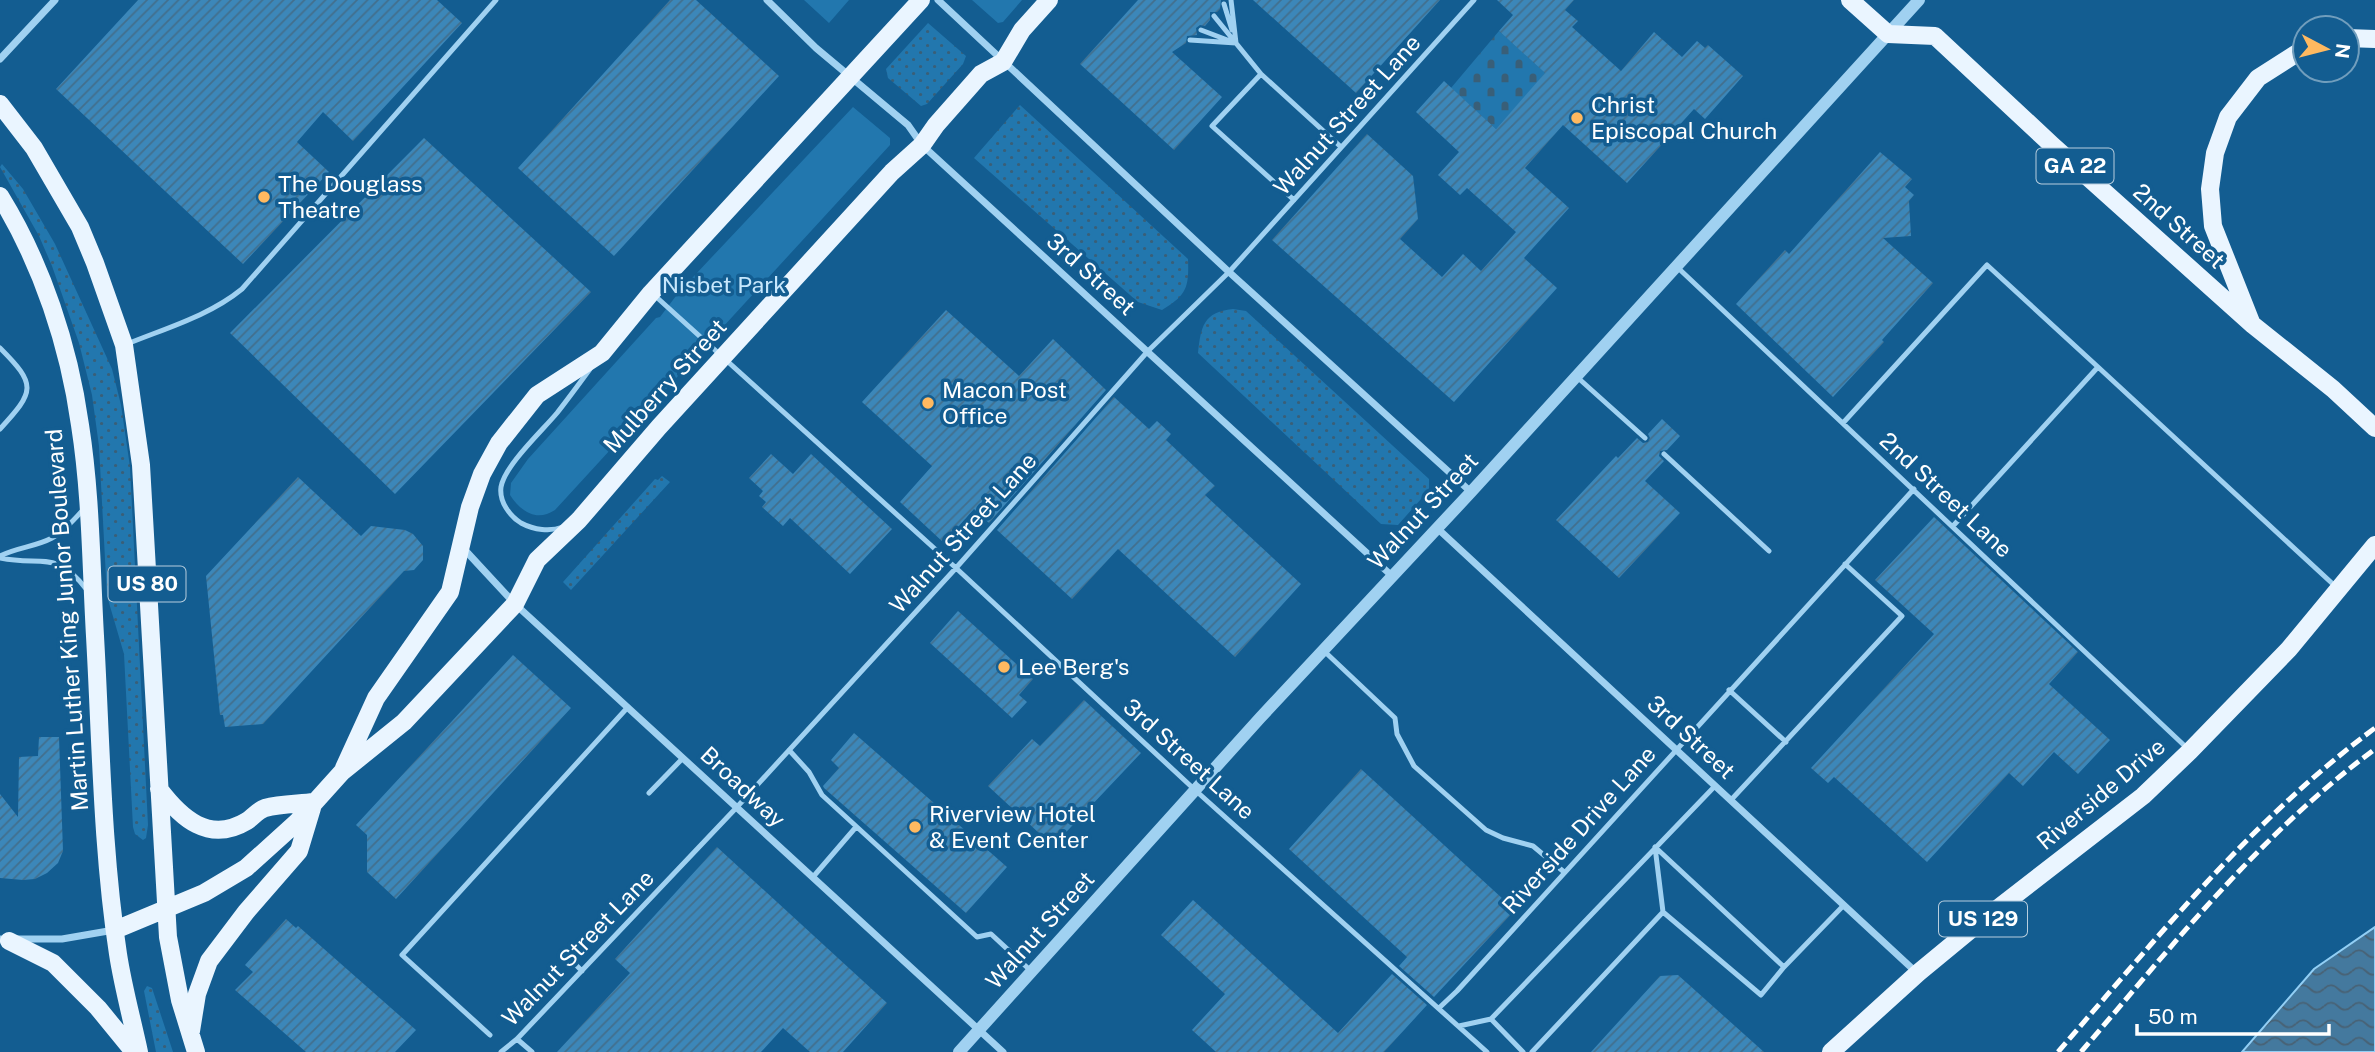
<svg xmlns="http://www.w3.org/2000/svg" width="2375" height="1052" viewBox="0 0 2375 1052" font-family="'Public Sans',sans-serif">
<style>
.grass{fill:url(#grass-dots)}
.cemetery{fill:url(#cemetery-stones)}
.park{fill:#2277ae}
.water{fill:url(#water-waves);stroke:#92cff5;stroke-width:2}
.building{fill:url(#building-hatch)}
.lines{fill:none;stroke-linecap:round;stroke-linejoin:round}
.service{stroke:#a0d1f1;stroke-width:5}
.minor{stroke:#a0d1f1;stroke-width:7}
.tertiary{stroke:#a0d1f1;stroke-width:12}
.primary{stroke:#eaf5ff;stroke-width:18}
.rail{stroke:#fff;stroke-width:5;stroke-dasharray:12 5;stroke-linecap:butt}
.poi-dot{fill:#ffb960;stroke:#135d91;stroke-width:2.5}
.labels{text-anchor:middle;stroke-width:7;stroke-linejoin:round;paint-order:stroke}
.shield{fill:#135d91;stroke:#b8cede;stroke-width:2}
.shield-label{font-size:21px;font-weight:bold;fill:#fff}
.poi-label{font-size:23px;fill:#fff;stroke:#135d91;text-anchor:start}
.street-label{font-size:23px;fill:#fff;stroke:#135d91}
.park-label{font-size:23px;fill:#c7e7fc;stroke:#135d91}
</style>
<defs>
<pattern id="grass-dots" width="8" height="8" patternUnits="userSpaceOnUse" patternTransform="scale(1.75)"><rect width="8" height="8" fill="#2277ae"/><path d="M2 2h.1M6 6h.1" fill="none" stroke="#395f78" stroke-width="1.8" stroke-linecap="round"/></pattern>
<pattern id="cemetery-stones" width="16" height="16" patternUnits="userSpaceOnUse" patternTransform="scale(1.75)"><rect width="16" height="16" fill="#2277ae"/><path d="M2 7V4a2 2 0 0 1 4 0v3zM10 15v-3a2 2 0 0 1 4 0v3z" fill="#395f78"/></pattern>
<pattern id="water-waves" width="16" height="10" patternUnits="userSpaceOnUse" patternTransform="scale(1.75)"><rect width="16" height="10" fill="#44799e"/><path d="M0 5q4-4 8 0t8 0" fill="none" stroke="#486275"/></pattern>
<pattern id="building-hatch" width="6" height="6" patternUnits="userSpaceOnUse" patternTransform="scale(1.75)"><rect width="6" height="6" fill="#3c87b9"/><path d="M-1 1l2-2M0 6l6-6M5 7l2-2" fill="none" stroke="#426f8d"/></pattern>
</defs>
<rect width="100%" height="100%" fill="#135d91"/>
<path class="grass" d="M928 23 966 56 963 64 927 104 921 106 888 78 886 69Z
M1020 105 1188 259C1189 287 1187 295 1162 310L1138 302 974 158Z
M2 164 23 189 55 244 112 369 121 405 130 467 148 825 146 838 143 840 135 834 133 827 124 654 107 596 99 446 92 395 79 343 52 266 39 236 0 167Z
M1233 309 1246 311 1429 479V490L1398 525 1381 524 1198 353C1201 327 1203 312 1233 309Z
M662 476 670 482 571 590 563 582 655 479 658 480Z
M147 986 152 988 173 1052H156L144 991Z"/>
<path class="cemetery" d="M1499 31 1554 81 1523 99 1496 129 1451 88Z"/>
<path class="park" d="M804 0H849L829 23Z
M972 0H1022L1003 22 998 23Z
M853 107 890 138V145L555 510C537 522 521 512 510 495L511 483 528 459 656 318 660 317 679 292Z"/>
<path class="water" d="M2375 927V1052H2242L2314 969Z"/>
<path class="building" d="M138 0H437L462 23 353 141 323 112 297 142 329 172 243 264 56 89Z
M670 0H696L779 76 614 256 518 168Z
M1138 0H1221L1220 9 1217 12H1210V20L1205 26 1200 25 1196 28 1197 35 1187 36 1186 43 1172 52 1222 97 1174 150 1080 64Z
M1253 0H1440L1356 93Z
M1497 0H1574L1565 10 1578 21 1572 27 1621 71 1654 32 1682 57 1697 41 1705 48 1708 45 1743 76 1705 119 1694 109 1627 183 1563 125 1525 168 1569 208 1524 258 1557 288 1454 402 1272 240 1367 134 1413 176 1418 219 1400 239 1442 277 1463 254 1481 271 1516 232 1467 188 1460 195 1438 175 1459 152 1416 112 1444 81 1496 129 1545 73 1499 31 1513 15Z
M424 138 591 292 395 494 230 333Z
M1880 152 1912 179 1905 187 1914 195 1909 201 1911 236 1883 238 1933 283 1882 340 1884 342 1833 397 1736 304 1785 250 1789 254Z
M946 310 1019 376 1053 339 1106 390 989 523 974 509 944 543 900 502 932 466 862 402Z
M1114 397 1149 429 1157 421 1171 434 1166 440 1215 486 1205 495 1301 584 1235 657 1118 549 1072 599 997 530Z
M1662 419 1680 436 1667 450 1660 451 1659 456 1664 461 1645 481 1680 513 1619 578 1556 520 1616 456 1618 458 1637 438 1643 443 1648 442 1650 438 1648 434Z
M771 454 793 474 811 454 892 529 850 574 790 518 783 526 762 507 766 502 759 496 763 491 749 478Z
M298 477 361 536 371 526 405 530 413 534 423 546V560L414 570 404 571 263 724 225 727 223 715H220L206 576Z
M1934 517 2078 652 2049 684 2110 740 2078 774 2054 752 2023 786 2009 773 1927 862 1834 777 1828 783 1811 768 1934 634 1875 580Z
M958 611 1033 679 1019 695 1027 702 1012 718 930 643Z
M513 655 571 708 396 899 367 872V835L356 825Z
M1084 700 1141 753 1053 846 988 786 1032 739 1040 746Z
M854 733 1007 867 966 913 824 788 823 786 839 768 831 760Z
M39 737H59L63 851 58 863 47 873 35 879 23 880 0 878V794L18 817 19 757 38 756Z
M1361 769 1515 910 1434 997 1399 966 1407 957 1289 849Z
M717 847 887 1003 843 1052H810L783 1028 761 1052H557L630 973 615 959Z
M1193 900 1338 1033 1392 974 1427 1005 1384 1052H1216L1192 1030 1225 994 1161 935Z
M286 919 296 928 298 926 416 1030 395 1052H306L235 990 253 972 245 965Z
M1678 975 1764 1052H1591L1660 976Z"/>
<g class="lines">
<path class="service" d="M1231 0 1236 43
M1224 4 1232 30
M1214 16 1261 74 1341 147
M1201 30 1230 41
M1190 40 1236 43
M1261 74 1212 126 1294 200
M1676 266 2188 749
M653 294 956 568 1195 790 1487 1052
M127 344C166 328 209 316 242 289L496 0
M0 348C37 385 35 391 0 429
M2098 367 2335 586
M1577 377 1645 438
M1843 423 1987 265 2098 367 1953 526
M1664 454 1769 551
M563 527C550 532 534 530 521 523 510 516 499 502 501 487 505 465 542 431 557 413 568 399 579 384 590 369
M0 556C18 547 35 547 52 538 64 532 75 518 85 508
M0 558C41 567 55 548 87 590
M1323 650 1395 718 1397 734 1414 766 1486 830 1503 838 1533 846 1564 872
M1729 690 1786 742
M789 750 809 772 822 795 977 937 991 934 1031 971
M649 793 683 758
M1731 800 1902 616 1845 564
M1655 847 1784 967
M1655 847 1663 912
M813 877 856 827
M570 959 582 971
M1439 1008 1457 991 1914 489
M1491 1019 1523 1052
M1459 1026 1491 1019 1715 786
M490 1035 402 955 628 707
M517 1039 532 1052
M501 1052 517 1039 737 807 956 568 1148 351 1229 272 1474 0
M1532 1052 1663 912 1761 995 1784 967 1844 905"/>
<path class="minor" d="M767 0 816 48 908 125 922 145 1392 576
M938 0 1229 272 1471 492
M0 59 55 0
M1437 528 1917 973
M464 549 515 604 1003 1052
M0 939H62L114 930"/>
<path class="tertiary" d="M959 1052 1260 718 1471 492 1919 0"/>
<path class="primary" d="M1850 0 1888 34 1935 36 2052 145 2253 325 2333 389 2375 428
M2347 38 2375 39
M0 104 34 148 80 227 95 263 124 345 141 465 168 937 180 1000 196 1052
M0 196C42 264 69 346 80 425 91 495 91 566 95 636 101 742 102 849 118 954 123 987 132 1019 139 1052
M2251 322 2213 226 2210 189 2215 153 2228 117 2258 78 2305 48
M344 768 376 698 450 592 470 507 482 474 499 443 537 395 602 353 651 293 921 0
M159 789C181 818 209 844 247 821 253 817 258 810 265 808 280 804 298 804 314 802
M115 930 204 893 246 868 297 822 342 772 404 722 515 604 537 560 579 520 659 427 892 172 922 145 936 125 981 74 1003 62 1022 30 1049 0
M9 941 53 963 98 1008 134 1052
M191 1031 197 994 209 961 246 912 299 851 312 808
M1831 1052 1918 973 1975 926 2143 796 2190 751 2289 649 2375 545"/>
<path class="rail" d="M2058 1052C2157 938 2253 818 2375 728
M2081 1052C2172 946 2261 833 2375 749"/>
</g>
<g class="poi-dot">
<circle cx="1577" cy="118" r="7"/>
<circle cx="264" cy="197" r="7"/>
<circle cx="928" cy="403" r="7"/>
<circle cx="1004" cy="667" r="7"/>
<circle cx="915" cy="827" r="7"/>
</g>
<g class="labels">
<g class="shield">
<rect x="2036.5" y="148.5" width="77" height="35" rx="5"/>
<rect x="108.5" y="566.5" width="77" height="35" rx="5"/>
<rect x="1939" y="901.5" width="88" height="35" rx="5"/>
</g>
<g class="shield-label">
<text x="2075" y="173">GA 22</text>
<text x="147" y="591">US 80</text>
<text x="1983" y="926">US 129</text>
</g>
<g class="poi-label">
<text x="1591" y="113">Christ<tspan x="1591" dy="26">Episcopal Church</tspan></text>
<text x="278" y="192">The Douglass<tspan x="278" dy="26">Theatre</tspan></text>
<text x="942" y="398">Macon Post<tspan x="942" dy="26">Office</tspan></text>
<text x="1018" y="675">Lee Berg's</text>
<text x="929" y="822">Riverview Hotel<tspan x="929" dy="26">&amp; Event Center</tspan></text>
</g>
<g class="street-label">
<text transform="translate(1347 115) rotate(-48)" y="8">Walnut Street Lane</text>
<text transform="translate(2179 226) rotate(42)" y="8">2nd Street</text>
<text transform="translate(1091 274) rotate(42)" y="8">3rd Street</text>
<text transform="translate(665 386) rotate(-48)" y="8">Mulberry Street</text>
<text transform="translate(1946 495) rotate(43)" y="8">2nd Street Lane</text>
<text transform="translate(1423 511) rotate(-47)" y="8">Walnut Street</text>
<text transform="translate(963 533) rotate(-48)" y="8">Walnut Street Lane</text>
<text transform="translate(67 620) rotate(-94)" y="8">Martin Luther King Junior Boulevard</text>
<text transform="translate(1691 737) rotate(43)" y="8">3rd Street</text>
<text transform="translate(1189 759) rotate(42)" y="8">3rd Street Lane</text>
<text transform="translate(743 787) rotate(43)" y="8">Broadway</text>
<text transform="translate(2101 794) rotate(-40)" y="8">Riverside Drive</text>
<text transform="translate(1579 830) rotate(-48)" y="8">Riverside Drive Lane</text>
<text transform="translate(1040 930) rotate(-48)" y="8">Walnut Street</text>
<text transform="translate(578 948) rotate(-46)" y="8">Walnut Street Lane</text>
</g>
<g class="park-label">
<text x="724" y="293">Nisbet Park</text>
</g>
</g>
<g transform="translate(2326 49) rotate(97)"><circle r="33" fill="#135d91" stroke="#719ebd" stroke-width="2"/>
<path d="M0-5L12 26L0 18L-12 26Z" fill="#ffb960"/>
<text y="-10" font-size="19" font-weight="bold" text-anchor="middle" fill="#ffffff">N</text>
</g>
<path d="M2137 1024v10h192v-10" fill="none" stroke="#ffffff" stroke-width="3.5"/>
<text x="2148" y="1024" font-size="21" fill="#ffffff" stroke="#135d91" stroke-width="5" paint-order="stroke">50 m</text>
</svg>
